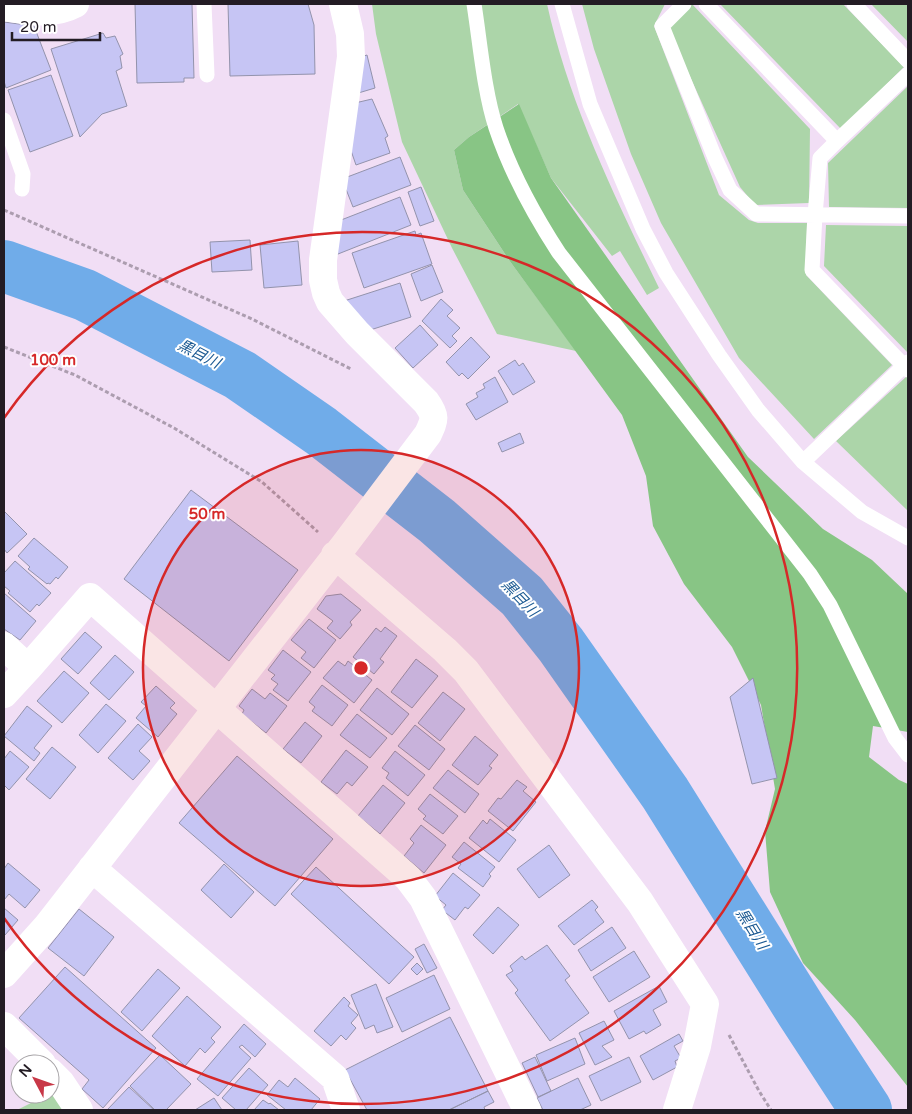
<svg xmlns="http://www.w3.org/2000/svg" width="912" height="1114" viewBox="0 0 912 1114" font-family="'Varela Round','Noto Sans JP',sans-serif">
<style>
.green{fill:#acd5a9}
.forest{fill:#88c585}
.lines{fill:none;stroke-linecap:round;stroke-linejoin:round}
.river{stroke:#70ace9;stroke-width:52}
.building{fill:#c6c5f4;stroke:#9393ac}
.path{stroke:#ac9daf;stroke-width:3;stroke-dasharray:4 2.5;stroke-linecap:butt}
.service{stroke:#fff;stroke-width:15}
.minor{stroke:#fff;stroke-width:28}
.ring{fill:none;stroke:#d62828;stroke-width:2.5}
.labels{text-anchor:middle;stroke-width:4;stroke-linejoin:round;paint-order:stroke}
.water-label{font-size:15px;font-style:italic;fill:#1b5992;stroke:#fff}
.centre{fill:#d62828;stroke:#fff;stroke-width:2.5}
.ring-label{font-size:15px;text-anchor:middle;font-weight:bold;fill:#d62828;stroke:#fff;stroke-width:4;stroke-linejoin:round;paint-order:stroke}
</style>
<rect width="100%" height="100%" fill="#f1def5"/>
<path class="green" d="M372 4H547C569 104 615 197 659 288L647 295 620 251 612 256 551 178 518 104 469 137 454 150 463 190 509 260 576 351 497 334 452 248 402 142 376 34Z
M582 4H665L654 26 719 195 749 220 758 223H807L806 275 892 365 814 439 739 358 661 223 631 154 594 49Z
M692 4 810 129 809 203 755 205 740 187 668 28Z
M720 4H843L904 67 841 129Z
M871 4H908V42Z
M908 86V208L829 207 828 163Z
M826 225 908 226V353L824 266Z
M907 376 908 378V511L836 441Z
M55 1091 69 1110H17Z"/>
<path class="forest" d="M519 104 551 178 748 457 823 529 872 560 908 594V732L873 726 869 757 899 780 908 784V1087L855 1020 803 963 770 892 765 831 775 789 761 705 732 647 684 584 653 526 646 476 622 415 509 260 463 190 454 150 469 137Z"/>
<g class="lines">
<path class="river" d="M4 266 85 295 240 375 321 431 437 521 522 596 561 645 665 793 802 1012 866 1110"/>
</g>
<path class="building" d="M135 4H192L194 78H184V82L137 83Z
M228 4H308L314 25 315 74 230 76Z
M4 22 34 26 51 70 6 88 4 81Z
M103 33 106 38 115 36 123 54 120 56 122 68 116 71 127 106 102 114 80 137 51 49Z
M367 55 375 88 355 94 358 58Z
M51 75 73 136 30 152 8 90Z
M372 99 388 136 385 138 390 153 356 165 349 145 355 103Z
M400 157 411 185 353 207 342 179Z
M421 187 434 221 420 226 408 192Z
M400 197 411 225 333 256 336 222Z
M415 231 416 235 421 233 432 264 364 288 352 253Z
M250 240 252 270 212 272 210 242Z
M298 241 302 285 264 288 260 245Z
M432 265 443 292 421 301 411 274Z
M400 283 411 317 367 331 344 301Z
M441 299 453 310 447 316 460 328 452 336 457 341 450 348 422 321Z
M420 325 438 345 413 368 395 348Z
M471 337 490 357 468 379 462 373 459 376 446 362Z
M515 360 519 366 523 363 535 382 513 395 498 371Z
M495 377 508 402 476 420 466 404 478 397 476 393 485 388 483 384Z
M520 433 524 443 502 452 498 443Z
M191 490 298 570 229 661 124 579Z
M4 511 27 534 7 553 4 549Z
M34 538 68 567 58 579 56 577 50 584 48 583 47 584 28 569 30 567 18 556Z
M15 561 51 593 39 606 37 604 30 612 8 593 10 591 4 586V573Z
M4 593 36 621 20 640 4 629Z
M341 594 361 610 350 622 352 625 340 639 327 628 333 621 317 609 326 596Z
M309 619 336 640 314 668 301 658 306 652 291 640Z
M385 627 397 636 380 659 384 662 374 674 353 657 376 628 381 632Z
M85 632 102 647 78 674 61 659Z
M283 650 311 672 288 701 273 690 278 684 271 679 275 675 268 670Z
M115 655 134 672 109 700 90 683Z
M416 659 438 676 412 708 391 692Z
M338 661 345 666 348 661 372 680 354 703 323 678Z
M64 671 89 693 62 723 37 701Z
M753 678 777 778 752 784 730 697Z
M322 685 348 705 332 726 312 711 315 707 309 702Z
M156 686 175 703 170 708 177 714 158 737 136 718 146 706 141 702Z
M377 688 409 714 392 735 360 710Z
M252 689 265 699 270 693 287 706 266 733 242 714 244 710 239 706Z
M443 692 465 709 440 741 418 723Z
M106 704 126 721 98 753 79 735Z
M27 706 52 726 34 748 40 753 34 761 4 736Z
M357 714 387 738 370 758 340 735Z
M305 722 322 736 301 763 283 749Z
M138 724 152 737 139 751 150 761 133 780 108 758Z
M415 725 445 749 429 770 398 746Z
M475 736 498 755 489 766 492 768 478 785 452 765Z
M52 747 76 767 50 799 26 779Z
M346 750 368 767 352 786 347 782 337 794 321 782Z
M10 751 29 767 9 790 4 785V759Z
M395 751 425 775 408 796 386 778 389 773 382 768Z
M237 756 333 839 275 906 179 823Z
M448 770 479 794 465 813 433 788Z
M517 780 527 787 523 791 536 802 513 831 488 811 498 798 501 799Z
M383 785 405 803 380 834 358 816Z
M430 794 458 816 443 834 423 819 426 816 418 809Z
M490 819 516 840 499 862 469 838 483 820 487 824Z
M421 825 446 845 424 873 404 856 414 843 410 839Z
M464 842 495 867 489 874 491 876 483 887 458 868 461 864 452 857Z
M549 845 570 875 539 898 517 869Z
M8 863 40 890 25 908 9 894 4 900V869Z
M224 864 254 892 231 918 201 890Z
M316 867 414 957 389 984 291 894Z
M453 873 480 895 468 909 465 907 455 920 442 910 446 905 435 896Z
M592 900 598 907 595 910 604 922 574 945 558 926Z
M498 907 519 925 493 954 473 935Z
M4 908 18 920 5 935 4 934Z
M79 909 114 937 84 976 48 948Z
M612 927 626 948 591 971 578 950Z
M424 944 437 968 427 973 415 949Z
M547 945 570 976 565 980 589 1013 550 1041 515 993 518 990 506 975 513 971 510 966 522 956 525 960Z
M634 951 650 977 609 1002 593 977Z
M417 963 423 969 417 975 411 969Z
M65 967 156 1048 103 1108 82 1089 89 1080 19 1018Z
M158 969 180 988 142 1031 121 1012Z
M434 975 450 1009 402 1032 386 998Z
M376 984 393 1027 377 1033 374 1025 365 1029 351 995Z
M659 986 667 1002 653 1010 661 1025 646 1034 644 1031 629 1039 614 1011Z
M187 996 221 1027 211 1038 215 1042 205 1053 200 1048 185 1066 152 1036Z
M344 997 350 1003 348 1006 358 1015 351 1023 356 1028 346 1040 341 1035 331 1046 314 1031Z
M450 1017 488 1091 449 1110H367L345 1070Z
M604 1021 614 1040 602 1046 612 1057 595 1065 579 1033Z
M244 1024 266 1044 255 1057 242 1045 239 1047 251 1058 218 1096 197 1079Z
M679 1034 683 1041 674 1046 681 1058 675 1061 677 1067 653 1080 640 1056Z
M575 1038 585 1064 547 1081 536 1055Z
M160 1055 191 1084 166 1110H155L130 1086Z
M535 1057 551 1091 538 1097 522 1063Z
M629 1057 641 1082 601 1101 589 1076Z
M249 1068 268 1085 246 1110H236L222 1098Z
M295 1078 320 1099 311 1110H286L267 1095 279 1080 288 1087Z
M578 1078 591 1105 580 1110H543L537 1098Z
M129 1087 154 1110H107Z
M488 1091 494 1102 484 1107 485 1110H449Z
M214 1098 222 1110H195Z
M263 1100 269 1104 270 1103 279 1110H254Z"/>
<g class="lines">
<path class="path" d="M4 210 252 319 351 369
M4 347 75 375 174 428 262 482 318 532
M729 1035 759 1091 771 1110"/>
<path class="service" d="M204 4 207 75
M474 4C480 42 484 91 496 128 511 173 533 213 559 253L810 574 830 605 895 738 908 755
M562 4 590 104 643 229 666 273 719 355 758 410 803 462 862 512 908 538
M684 4 662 26 715 158 730 190 756 214 908 216
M706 4 837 141 908 74
M854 4 908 61
M4 120 23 174 22 189
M837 141 820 158 815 215 812 270 908 370
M803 462 908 362"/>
<path class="minor" d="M4 7C27 11 53 16 75 4
M335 555 445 650 466 671 640 902 705 1004 697 1046 677 1110
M4 646 28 668 90 597 408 878 423 898 527 1110
M4 694 28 668
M92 868 335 1078 346 1110
M4 974 47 926 345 544 428 434C435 419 436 416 426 402L357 333 330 302 326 293 323 280V260L351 57 350 34 343 4
M4 1026 42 1064
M50 1072 61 1083 79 1110"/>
</g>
<circle cx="361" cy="668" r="218" fill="#d62828" fill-opacity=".12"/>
<g class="ring">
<circle cx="361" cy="668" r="218"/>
<path d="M4 418A436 436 0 1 1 4 918"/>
</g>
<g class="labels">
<g class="water-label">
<text transform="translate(199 354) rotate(27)" y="5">黒目川</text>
<text transform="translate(520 598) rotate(46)" y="5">黒目川</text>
<text transform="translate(752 929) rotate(58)" y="5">黒目川</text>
</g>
</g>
<circle cx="361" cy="668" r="8" class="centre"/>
<g class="ring-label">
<text x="53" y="365">100 m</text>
<text x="207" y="519">50 m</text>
</g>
<rect width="912" height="1114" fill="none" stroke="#231c24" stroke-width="10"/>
<g transform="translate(35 1079) rotate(311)"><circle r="24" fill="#ffffff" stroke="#a7a4a7"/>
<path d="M0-4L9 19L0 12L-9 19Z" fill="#c83847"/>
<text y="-8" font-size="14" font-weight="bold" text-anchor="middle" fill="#231c24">N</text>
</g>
<path d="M12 32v8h88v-8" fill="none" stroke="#231c24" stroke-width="2.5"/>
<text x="20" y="32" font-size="15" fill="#231c24" stroke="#ffffff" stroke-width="4" paint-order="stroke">20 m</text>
</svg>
